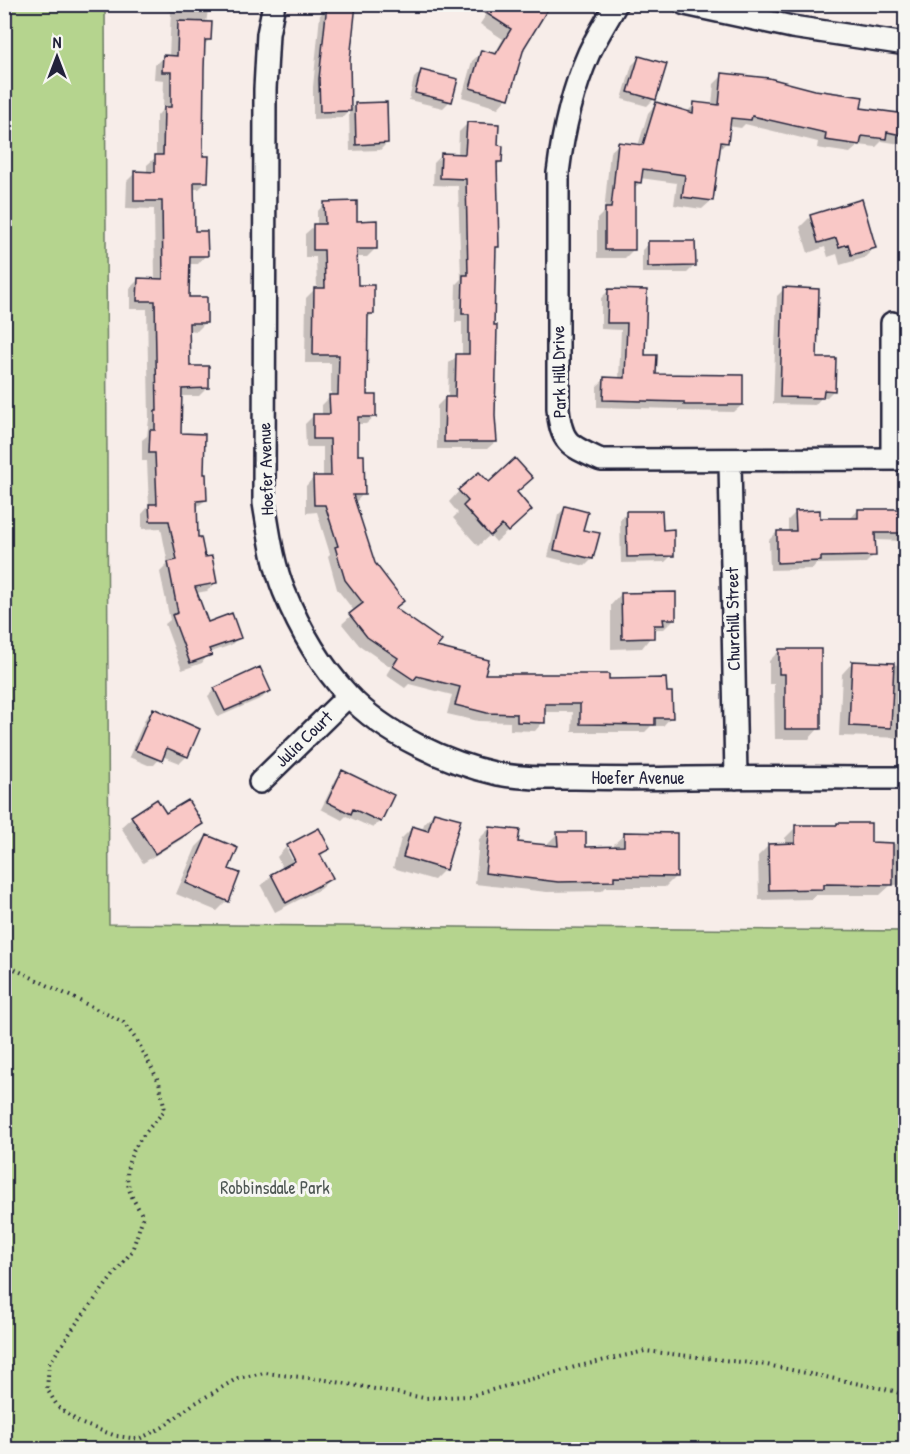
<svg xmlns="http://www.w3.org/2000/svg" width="910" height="1454" viewBox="0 0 910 1454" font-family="'Patrick Hand',sans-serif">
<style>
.green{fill:#b5d48e;stroke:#6c7b64;stroke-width:1.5}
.shadow{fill:#0003;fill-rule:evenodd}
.building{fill:#f9c8c6;stroke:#22223b;stroke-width:1.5}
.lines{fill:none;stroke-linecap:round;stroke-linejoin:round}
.minor-casing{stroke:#22223b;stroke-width:26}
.path{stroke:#22223b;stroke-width:4;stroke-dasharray:1.5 4.5;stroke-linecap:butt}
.minor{stroke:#f6f6f2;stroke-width:21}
.labels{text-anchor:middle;stroke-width:6;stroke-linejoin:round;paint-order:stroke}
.street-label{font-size:18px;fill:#22223b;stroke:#f6f6f2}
.park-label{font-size:18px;fill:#4e5754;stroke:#f6f6f2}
</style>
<rect width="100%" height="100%" fill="#f7ede9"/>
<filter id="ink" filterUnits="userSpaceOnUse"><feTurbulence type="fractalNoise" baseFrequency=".0167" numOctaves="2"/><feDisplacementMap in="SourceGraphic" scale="12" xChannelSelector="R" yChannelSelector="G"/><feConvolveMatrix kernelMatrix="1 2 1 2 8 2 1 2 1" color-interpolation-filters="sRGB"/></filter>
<g filter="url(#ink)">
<path class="green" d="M5 4 105 5 109 924 905 931V1449H5Z"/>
<path class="shadow" d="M136 4H209L206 23 209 40 203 46 202 157 207 181 199 189H193L194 233 206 255 198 264H188L187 298 206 322 197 331 188 330V368L207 388 199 396H180L179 435 202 475 206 500 195 508 196 539 216 582 207 591 196 593 207 624 239 637 231 645 209 653 202 663 182 670 165 624 170 620 160 572 168 564 161 528 142 529V514L149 506 147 461H142V440L147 436 149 419 147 309H130V288L138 280H155L154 209 126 208 127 181 135 173H147V165L156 157V117L163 109 164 80 154 79 155 65 163 57H169L171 12Z
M378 4H394L389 9Z
M477 4H545L522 48 507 98 498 108 462 97 472 61 482 52 494 55 503 39 480 24 486 15 475 8Z
M327 8 349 111 356 104 387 143 380 150 350 151 349 111 342 118 313 119V87L320 15Z
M639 58 654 99 647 106 622 99 632 65Z
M421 71 450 101 443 108 409 100 414 78Z
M723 75 860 109 895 114 906 106V145L882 141 876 147 859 145 850 153 817 148 818 142 745 124 741 128 728 126 727 142 718 151 711 201 702 209 674 205 677 183 640 178V183L633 189V250L625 258H597V219L604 212 610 152 619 144 638 146 648 113 656 104 686 113 695 104 712 106 714 84Z
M467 124 497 147 501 162 495 167 497 246 494 249 493 326 495 442 487 449H437V406L445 398H448L449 363 457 356H462V322H455L456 284 461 279 458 186 433 185 434 163 442 155 458 156 459 132Z
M325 203 356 222 376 248 367 257H356V287L373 313 366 320 365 396 375 416 366 424H356L357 457 363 494 354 504 373 564 402 601 394 610 435 648 484 676 607 681 665 693 671 717 663 726H651L645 732H572L573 712H543V722L535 731 510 730V722L478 721 447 714 452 695 409 684 405 688 386 675 391 667 359 645 342 624 355 612 337 589 328 556 330 554 317 512 306 513V486L314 477H323V447H306L305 424 314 415H322V405L331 396V363H305L306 298 314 290H317L316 257H305V234L314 226H317V212Z
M811 216 875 247 864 258 840 265 837 254 828 257 825 247 808 253 800 227Z
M649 243 694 266 687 273H642V250Z
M784 289 815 360 834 390 827 397H822L815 405 773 404 777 296Z
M608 291 645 292 644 356 655 376 742 405 734 412 678 411V409L597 407V386L605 379H619L621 330 601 329V298Z
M489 484 515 493 520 520 496 542 490 535 478 546 453 518 458 513 449 502 459 491Z
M565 508 582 531 592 559 585 566 548 557 558 515Z
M858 510 906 511V541L874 540V555L866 563 816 564 812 569 770 570 769 540 777 532H788V520L796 512 819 520 850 519Z
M627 513 661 531 672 555 665 562 621 563 620 520Z
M621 594 675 618 664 629H657L642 648 611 649V605Z
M780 650 819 728 809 739H775L774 684H769V661Z
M852 663 904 665 906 663V738L839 736 842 674Z
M215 689 269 691 262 698 218 717 208 696Z
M153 710 198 729 187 756 180 763 162 756 154 765H148L129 757 146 717Z
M343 772 380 821 373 828 346 816 342 820 321 809 336 779Z
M434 813 445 869 434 880 393 868 401 839 412 828 422 831 424 824Z
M132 817 201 823 190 834 143 863 121 827Z
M837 824 869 844H901L906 839V885H891L880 895H816L812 899 759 900 758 856 769 845H785V838L796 827 835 826Z
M490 828 517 843 547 847V844L558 833 585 848H614V844L625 834 675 877 665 887H606L602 891 547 892 475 884 479 839Z
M318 830 328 849 320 857 331 878 320 889 275 912 261 886 272 875 283 869 277 857 287 846ZM286 848H290L300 867 297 869Z
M207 836 227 870V901L217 911 176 894 196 847Z"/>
<path class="building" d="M327 4H356L350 60 351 111 320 112 319 79Z
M472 4H551L524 48 509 99 470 88 481 50 496 54 511 29Z
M178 21 212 22 211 40H205L204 69 203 156H209L208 182H194L195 231H207L208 256H190L189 297H207V323H189L190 366H209V388L182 389 181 433 205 434 204 474H206L207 500 197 501 198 537H201L205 557 212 556 217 583 195 587 208 622 232 613 241 638 209 649 212 655 190 663 172 615 178 613 168 562 177 560 169 521H150L149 504H157L155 453H149L150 430H155V411H157L155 301H137L138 278 163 279 162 201H134V171L155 172V155H163L164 107H171V72H162L163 55 177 56Z
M639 56 667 64 656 100 628 92Z
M421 70 458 79 452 102 415 93Z
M722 73 769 78 815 90 863 97 861 108 906 114V136L887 132 886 139 862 136 860 145 825 140 826 133 752 116 751 120 731 118 728 143 721 142 713 201 682 197 685 175 643 169 641 183 635 182V250H605V208H611L618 142 643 145 656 102 693 113 694 102 719 105Z
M387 102 388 143 356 145 355 103Z
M467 122 499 124 498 145 503 146 502 162H497L499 247H496L494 325H497L495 416 497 442H444L445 397H455L456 354H469V314H462L463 275H468L466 179 440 178 441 153 465 154Z
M862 199 876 248 851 255 848 244 839 247 836 238 818 243 810 215Z
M357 201V221L377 220V249H357L358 285H374V314H368L367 395H376V417H358V455H364L365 495H353L375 563 404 601 395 608 442 641 437 647 489 660 485 674H609V679L666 678 667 692H672L673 718H655V725L580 724V704H545V723L517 722V714L487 713 455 705 460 687 417 676 414 680 393 666 398 658 367 637 349 614 363 603 345 580 335 547 338 546 325 505H314L313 476H331L330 439H313V414H330L329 395H338L339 355H313L314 288H325L324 250H313V224H325L324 202Z
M648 241H695L696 266 648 267Z
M783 287 819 289 817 358H836L835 391 824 390 823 398 780 397Z
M608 289 647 290 645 355H657L656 374 743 375V405H684V402L603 400 604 377 625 378 627 323H607Z
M515 458 533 478 517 492 532 510 508 532 502 525 490 536 463 506 468 501 458 490 479 472 489 482Z
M565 506 588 512 583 530 600 533 593 559 554 550Z
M858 509H906V533H875L876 556 821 557V561L777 563V531H796L795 511 820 510V518H858Z
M626 511H662L663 530 674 529V556L627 557Z
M676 592V619H663L664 625H654V638L622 639 621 593Z
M779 649H821V729H785V674H779Z
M852 661 894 663 891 728 849 726Z
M260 667 271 691 225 711 214 688Z
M153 708 200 729 188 757 167 748 162 761 135 750Z
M342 770 394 795 381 822 353 809 351 814 327 802Z
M157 799 166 813 188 800 203 824 155 854 131 816Z
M434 812 461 819 446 870 403 857 412 826 428 831Z
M837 823H871V842L893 843V885L824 884V889L769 890 768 844 795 843V825H837Z
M490 827 520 830 518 842 558 846 557 832H586V847L624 846V832L677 833V877L614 876V881L558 882 485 873Z
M319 828 330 849 320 854 333 878 286 903 271 874 295 861 287 845Z
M207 835 238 848 229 869 240 873 229 902 186 883Z"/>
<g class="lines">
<defs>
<path id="minor" d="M274 4 268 34 265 89 264 503C269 533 273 564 284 591 299 628 321 666 348 695 384 734 447 763 498 774 523 779 550 778 575 778 613 779 650 779 688 778 761 777 833 778 906 778
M616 4C607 21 597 36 589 53 572 91 563 132 558 173V408C561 444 570 446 601 460L906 459
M685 4 792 27 906 44
M892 323V459
M730 461 736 778
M260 782 348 696"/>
</defs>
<use href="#minor" class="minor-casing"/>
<path class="path" d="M4 964 123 1022 138 1042 159 1082 165 1110C146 1132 120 1156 129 1188 131 1198 139 1208 143 1217L132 1251 76 1324 49 1364 47 1389 58 1407 80 1423 116 1436 139 1439 163 1427 192 1405 238 1378 265 1373 326 1380 424 1398 470 1396 575 1367 645 1351 767 1365 894 1391 906 1396"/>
<use href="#minor" class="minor"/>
</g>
</g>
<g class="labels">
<g class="street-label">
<text transform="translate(559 372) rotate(-91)" y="6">Park Hill Drive</text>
<text transform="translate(266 469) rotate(-92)" y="6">Hoefer Avenue</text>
<text transform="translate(733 619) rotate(-91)" y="6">Churchill Street</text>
<text transform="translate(304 739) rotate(-44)" y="6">Julia Court</text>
<text x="638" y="784">Hoefer Avenue</text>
</g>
<g class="park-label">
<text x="275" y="1194">Robbinsdale Park</text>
</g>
</g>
<rect width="910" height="1454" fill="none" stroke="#f6f6f2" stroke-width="24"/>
<rect x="12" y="12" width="886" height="1430" fill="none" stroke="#22223b" stroke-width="2" filter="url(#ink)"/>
<g transform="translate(57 57)" stroke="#f6f6f2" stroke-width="4.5" paint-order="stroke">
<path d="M0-4.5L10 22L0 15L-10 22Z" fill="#22223b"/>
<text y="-9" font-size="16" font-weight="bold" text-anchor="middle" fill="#22223b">N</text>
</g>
</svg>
